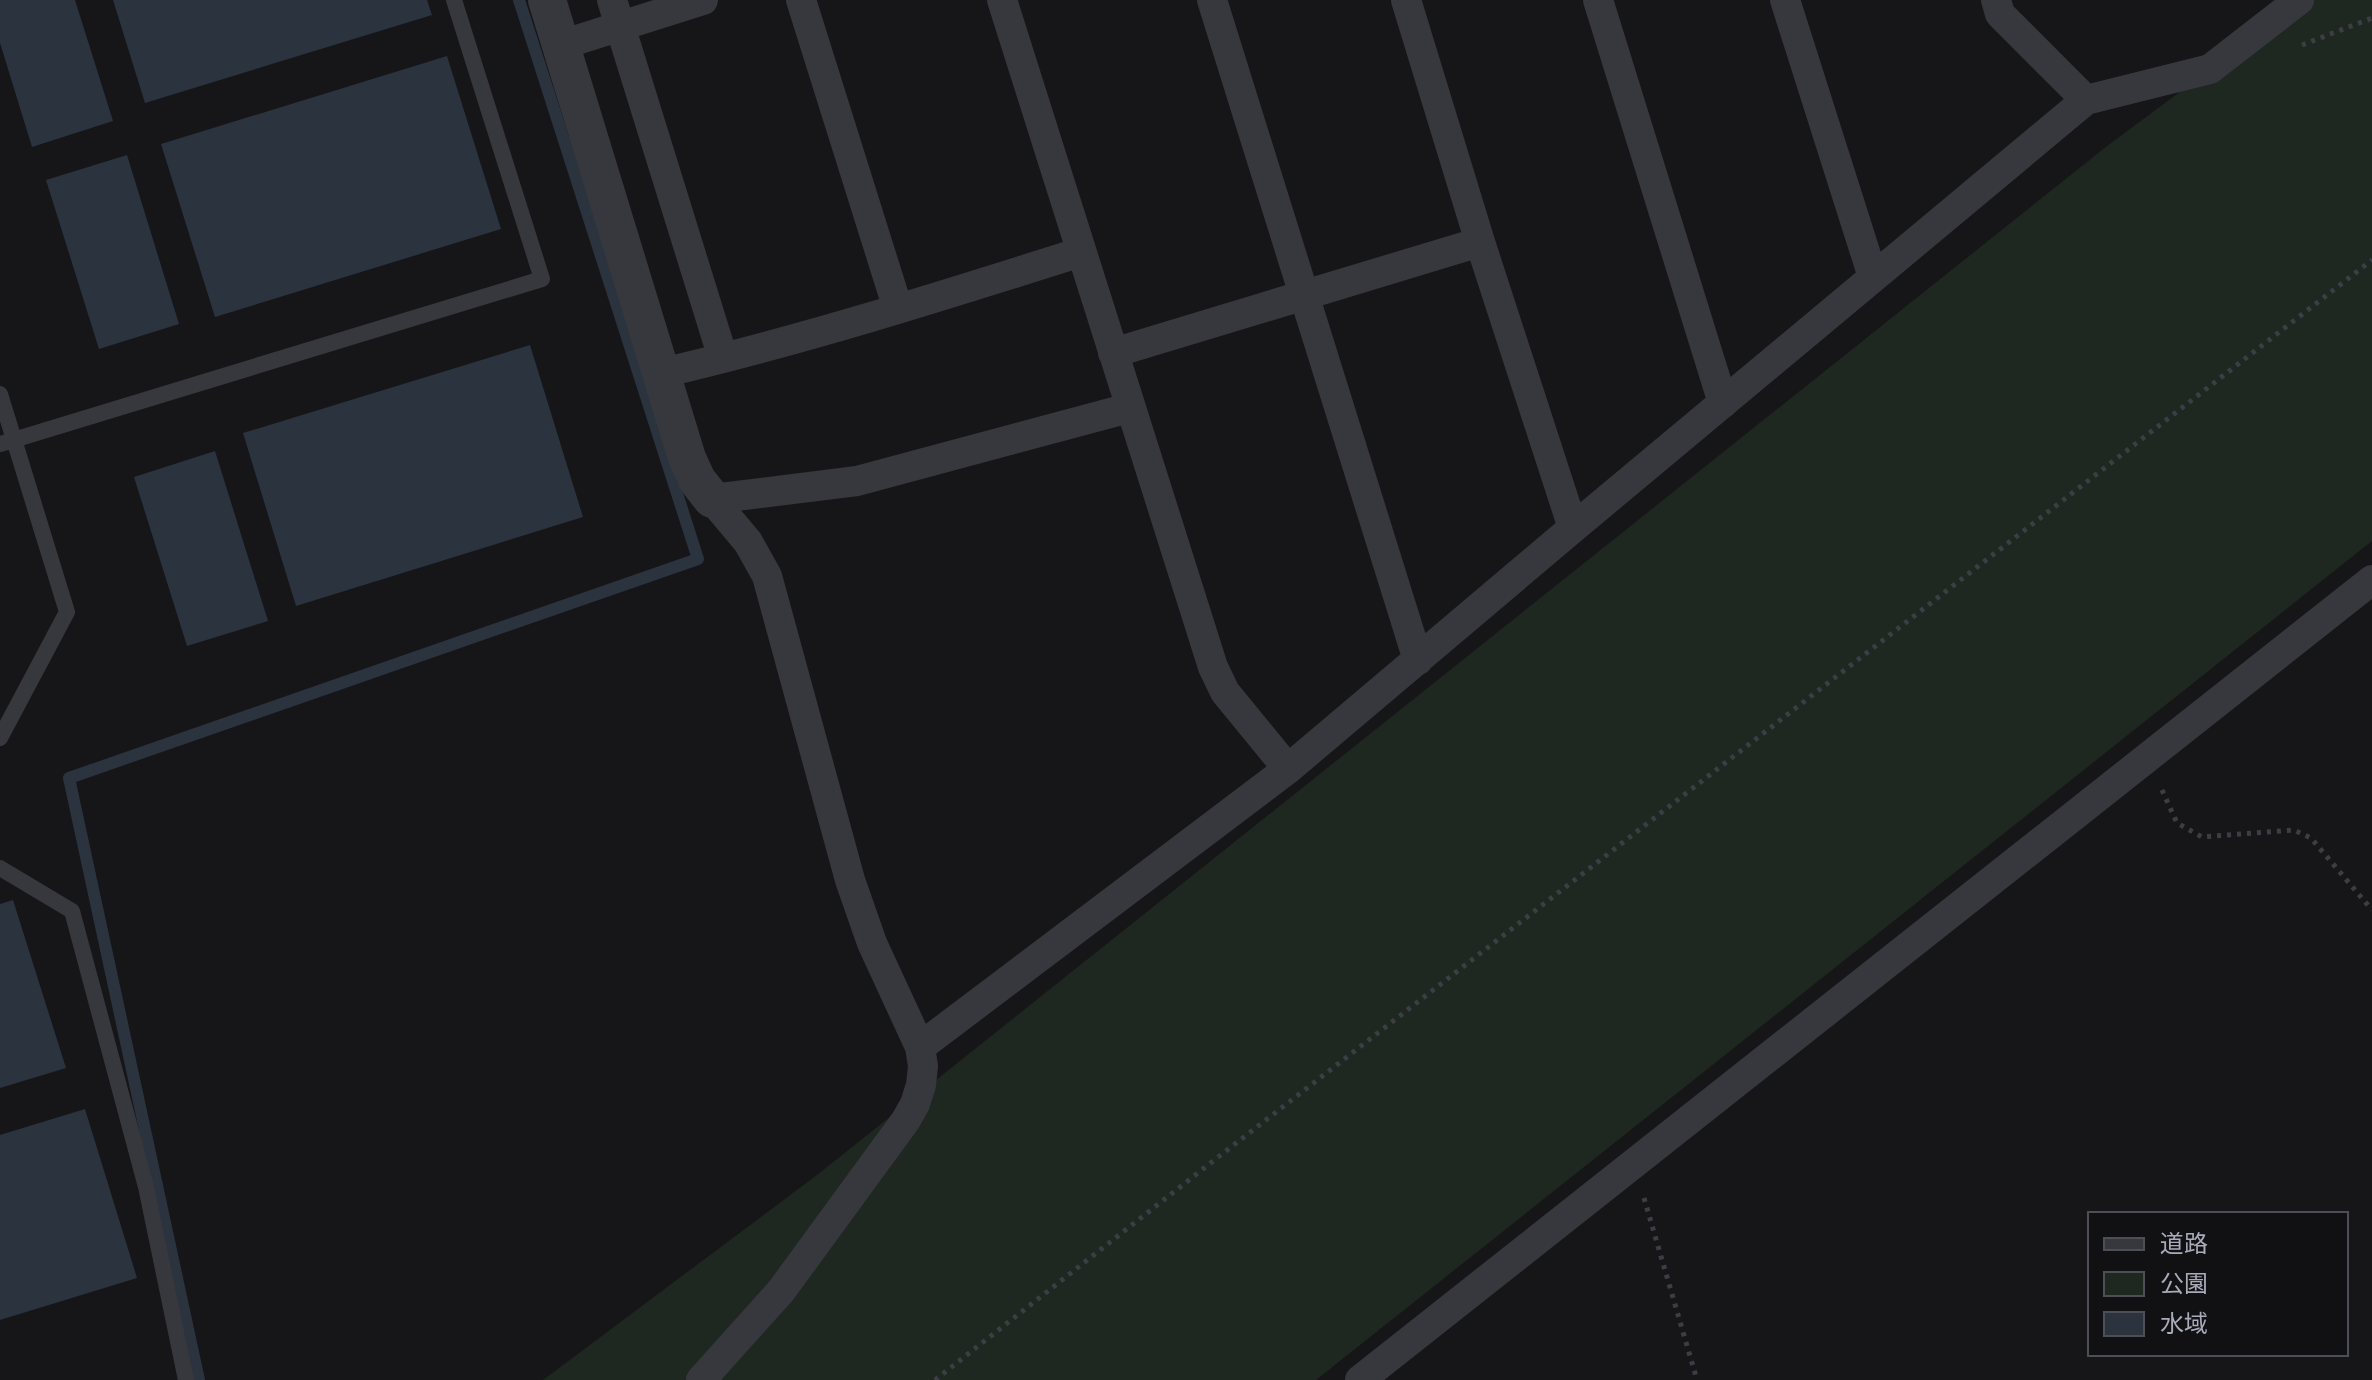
<svg xmlns="http://www.w3.org/2000/svg" width="2372" height="1380" viewBox="0 0 2372 1380" font-family="'Sofia Sans Condensed','Noto Sans JP',sans-serif">
<style>
.green{fill:#1e2720}
.water{fill:#2b333e}
.lines{fill:none;stroke-linecap:round;stroke-linejoin:round}
.stream{stroke:#2b333e;stroke-width:12}
.path{stroke:#3d3e45;stroke-width:5;stroke-dasharray:4 6;stroke-linecap:butt}
.service{stroke:#37373e;stroke-width:16}
.minor{stroke:#37373e;stroke-width:30}
.tertiary{stroke:#37373e;stroke-width:38}
</style>
<rect width="100%" height="100%" fill="#161619"/>
<path class="green" d="M2304 0H2372V541L1316 1380H543L817 1175 2107 146Z"/>
<path class="water" d="M0 0H75L113 121 32 147 0 43Z
M113 0H427L432 15 145 103Z
M447 56 501 229 215 317 161 144Z
M127 155 179 324 99 349 46 180Z
M530 345 583 517 296 606 243 433Z
M215 451 268 621 187 646 134 477Z
M13 900 66 1068 0 1088V904Z
M85 1109 137 1278 0 1320V1135Z"/>
<g class="lines">
<path class="stream" d="M199 1380 69 778 698 559 519 0"/>
<path class="path" d="M2302 45 2372 18
M2162 790 2177 823 2202 837 2294 830 2311 838 2372 910
M1644 1198 1697 1380
M935 1380 1208 1165 2372 260"/>
<path class="service" d="M0 394 67 612 0 738
M0 444 542 279 454 0
M0 868 72 911 146 1187 186 1380"/>
<path class="minor" d="M612 0 723 358
M801 0 898 309
M1002 0 1213 667 1225 692 1288 769
M1212 0 1418 660
M1406 0 1480 242 1573 528
M1598 0 1723 403
M1785 0 1873 277
M1996 0 2000 14 2086 100
M561 45 703 0
M1113 353 1480 242
M662 373C803 340 942 296 1081 252
M712 499 857 481 1129 408
M920 1047 1288 769 1573 528 2086 100 2210 69 2299 0
M701 1380 781 1291 906 1120 915 1104 921 1085 923 1066 920 1047 872 943 850 880 767 576 748 542 712 499
M1360 1380 2372 580"/>
<path class="tertiary" d="M547 0 687 458 697 480 712 499"/>
</g>
<rect x="2088" y="1212" width="260" height="144" fill="#111114" stroke="#4d4f56" stroke-width="2"/>
<rect x="2104" y="1238" width="40" height="12" fill="#37373e" stroke="#4d4f56" stroke-width="2"/>
<text x="2160" y="1252" font-size="24" fill="#a7abba">道路</text>
<rect x="2104" y="1272" width="40" height="24" fill="#1e2720" stroke="#4d4f56" stroke-width="2"/>
<text x="2160" y="1292" font-size="24" fill="#a7abba">公園</text>
<rect x="2104" y="1312" width="40" height="24" fill="#2b333e" stroke="#4d4f56" stroke-width="2"/>
<text x="2160" y="1332" font-size="24" fill="#a7abba">水域</text>
</svg>
